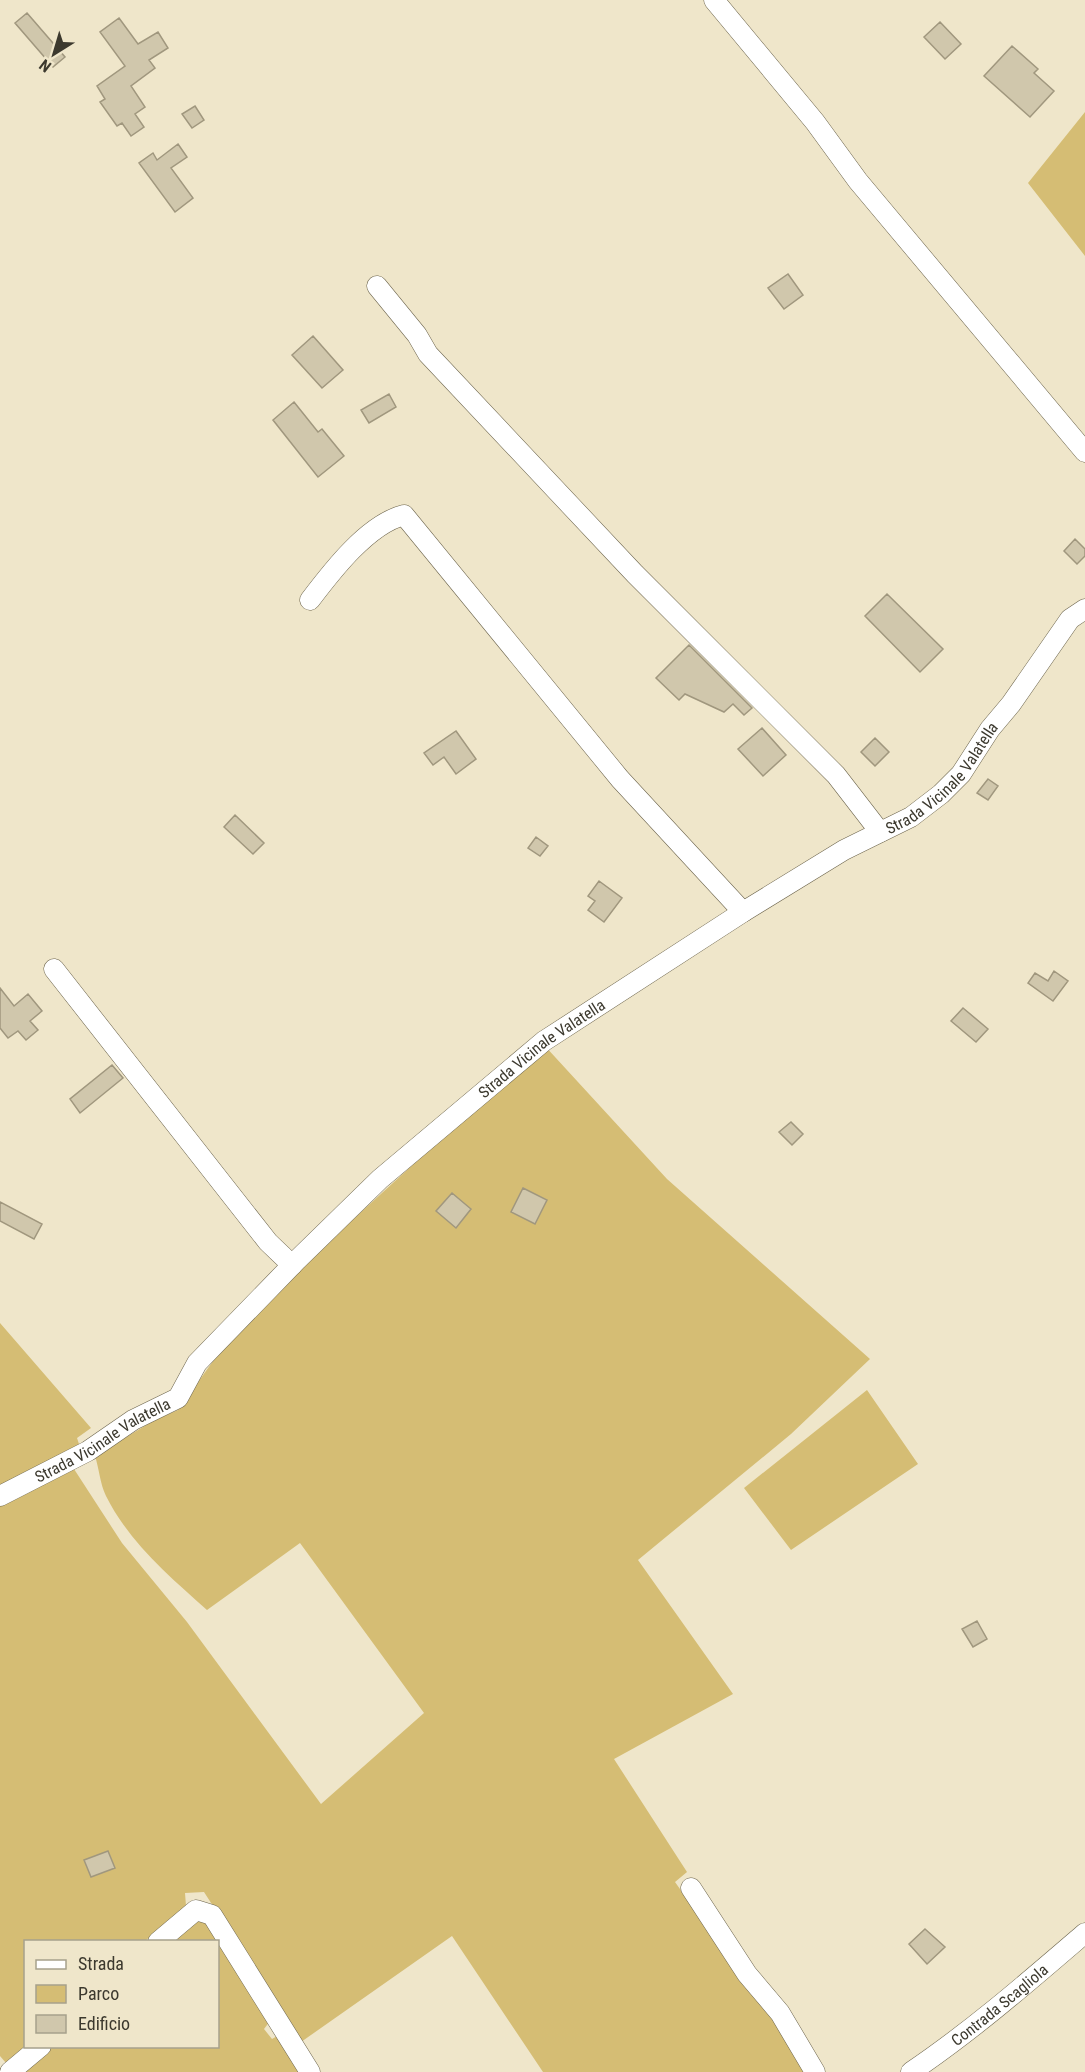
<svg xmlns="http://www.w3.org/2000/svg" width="1085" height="2072" viewBox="0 0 1085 2072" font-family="'Roboto Condensed',sans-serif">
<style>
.green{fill:#d5bd74}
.building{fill:#d0c7ac;stroke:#a0977e;stroke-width:1.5}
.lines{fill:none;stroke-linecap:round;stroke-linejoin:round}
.minor-casing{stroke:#6c644c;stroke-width:21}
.minor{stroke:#fff;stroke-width:20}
.labels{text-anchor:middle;stroke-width:4.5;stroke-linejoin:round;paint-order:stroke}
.street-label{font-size:16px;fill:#3c392e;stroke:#efe6ca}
</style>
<rect width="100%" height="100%" fill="#efe6ca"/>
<path class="green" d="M1085 112V256L1028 183Z
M544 1045 667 1179 870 1359 791 1434 638 1560 733 1694 614 1759 687 1872 675 1882 810 2072H543L452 1936 301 2042 204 1892 185 1893 186 1906 145 1941 26 1942 25 2046 6 2063 0 2056V1503L74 1469 122 1543 187 1622 321 1804 424 1713 300 1543 207 1610C169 1576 129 1542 106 1496 100 1484 99 1468 95 1456L153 1421 178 1410 216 1357 301 1267Z
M0 1323 91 1428 77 1438 80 1447 0 1485Z
M867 1390 918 1464 791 1550 744 1488Z
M201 1919 209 1923 270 2021 264 2029 272 2039 279 2035 302 2072H19L49 2047 218 2046V1942L170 1941 193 1922Z"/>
<path class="building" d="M27 13 65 57 53 67 15 23Z
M119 18 138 44 158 32 168 48 149 60 155 68 131 86 145 107 135 114 144 127 131 136 122 123 117 126 100 102 105 99 97 86 125 66 100 32Z
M940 22 961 44 945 59 924 37Z
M1012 46 1038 69 1034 73 1054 91 1030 117 984 76Z
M195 106 204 120 192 128 182 114Z
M178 144 187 157 171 168 193 198 175 212 139 163 153 153 157 160Z
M788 274 803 295 784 309 768 288Z
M313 336 343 370 322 388 292 355Z
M389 394 396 407 369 423 361 410Z
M294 402 318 432 322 429 344 456 318 477 273 420Z
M1075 539 1085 549V556L1077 564 1064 551Z
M887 594 943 649 920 672 865 616Z
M689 645 752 708 744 715 733 704 724 712 685 694 679 700 656 678Z
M762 728 786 755 763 776 738 749Z
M456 731 476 759 456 774 444 757 433 765 424 753Z
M875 738 889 752 875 766 861 752Z
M988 779 998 786 988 800 977 793Z
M235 815 264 843 253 854 224 827Z
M536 837 548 846 540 856 528 848Z
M599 881 622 898 604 922 588 910 595 901 588 896Z
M1054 971 1068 981 1053 1001 1028 983 1035 973 1048 981Z
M0 988 14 1006 28 994 42 1011 30 1021 38 1030 26 1040 18 1031 8 1038 0 1028Z
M963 1008 988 1029 976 1042 951 1021Z
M112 1065 123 1078 80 1113 70 1099Z
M791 1122 803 1134 792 1145 779 1132Z
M523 1188 547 1200 535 1224 511 1212Z
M452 1193 471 1209 456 1228 436 1211Z
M0 1202 42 1224 34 1239 0 1221Z
M977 1621 987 1639 973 1647 962 1629Z
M108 1851 115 1868 91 1877 84 1860Z
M925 1929 945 1947 927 1964 909 1944Z"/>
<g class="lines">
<defs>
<g id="minor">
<path d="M714 0 815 122 858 181 1085 452"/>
<path d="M377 286 417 335 428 354 635 574 836 775 880 832"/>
<path d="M310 600C332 571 368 524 404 515L620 779 743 912"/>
<path d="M54 969 268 1242 292 1265"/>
<path id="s1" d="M0 1496 88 1451 133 1420 178 1398 197 1363 297 1260 380 1179 544 1041 743 912 844 850 911 817 941 794 961 774 990 729 1011 704 1070 619 1085 609"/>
<path d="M691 1888 747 1974 780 2013 815 2072"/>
<path d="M158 1942 196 1910 212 1915 310 2072"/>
<path d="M10 2072 41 2046"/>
<path id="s2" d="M911 2072C973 2030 1028 1982 1085 1933"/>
</g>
</defs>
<use href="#minor" class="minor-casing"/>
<use href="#minor" class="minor"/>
</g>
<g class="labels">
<g class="street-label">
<text dy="6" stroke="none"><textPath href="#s1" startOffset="1197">Strada Vicinale Valatella</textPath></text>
<text dy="6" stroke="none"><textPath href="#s1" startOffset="711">Strada Vicinale Valatella</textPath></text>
<text dy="6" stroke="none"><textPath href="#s1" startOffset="117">Strada Vicinale Valatella</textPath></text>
<text dy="6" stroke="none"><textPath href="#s2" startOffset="111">Contrada Scagliola</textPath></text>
</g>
</g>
<rect x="24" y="1940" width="195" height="108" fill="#efe6ca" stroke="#a7a18c" stroke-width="1.5"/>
<rect x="36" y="1960" width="30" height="9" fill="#ffffff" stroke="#a7a18c" stroke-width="1.5"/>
<text x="78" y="1970" font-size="18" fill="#3c392e">Strada</text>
<rect x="36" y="1985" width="30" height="18" fill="#d5bd74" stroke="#a7a18c" stroke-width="1.5"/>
<text x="78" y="2000" font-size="18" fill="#3c392e">Parco</text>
<rect x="36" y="2015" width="30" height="18" fill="#d0c7ac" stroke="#a7a18c" stroke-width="1.5"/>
<text x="78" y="2030" font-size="18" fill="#3c392e">Edificio</text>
<g transform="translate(54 54) rotate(217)" stroke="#efe6ca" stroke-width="4.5" paint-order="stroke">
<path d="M0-4.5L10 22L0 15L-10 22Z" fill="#3c392e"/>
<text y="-9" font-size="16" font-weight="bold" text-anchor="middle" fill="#3c392e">N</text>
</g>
</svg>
